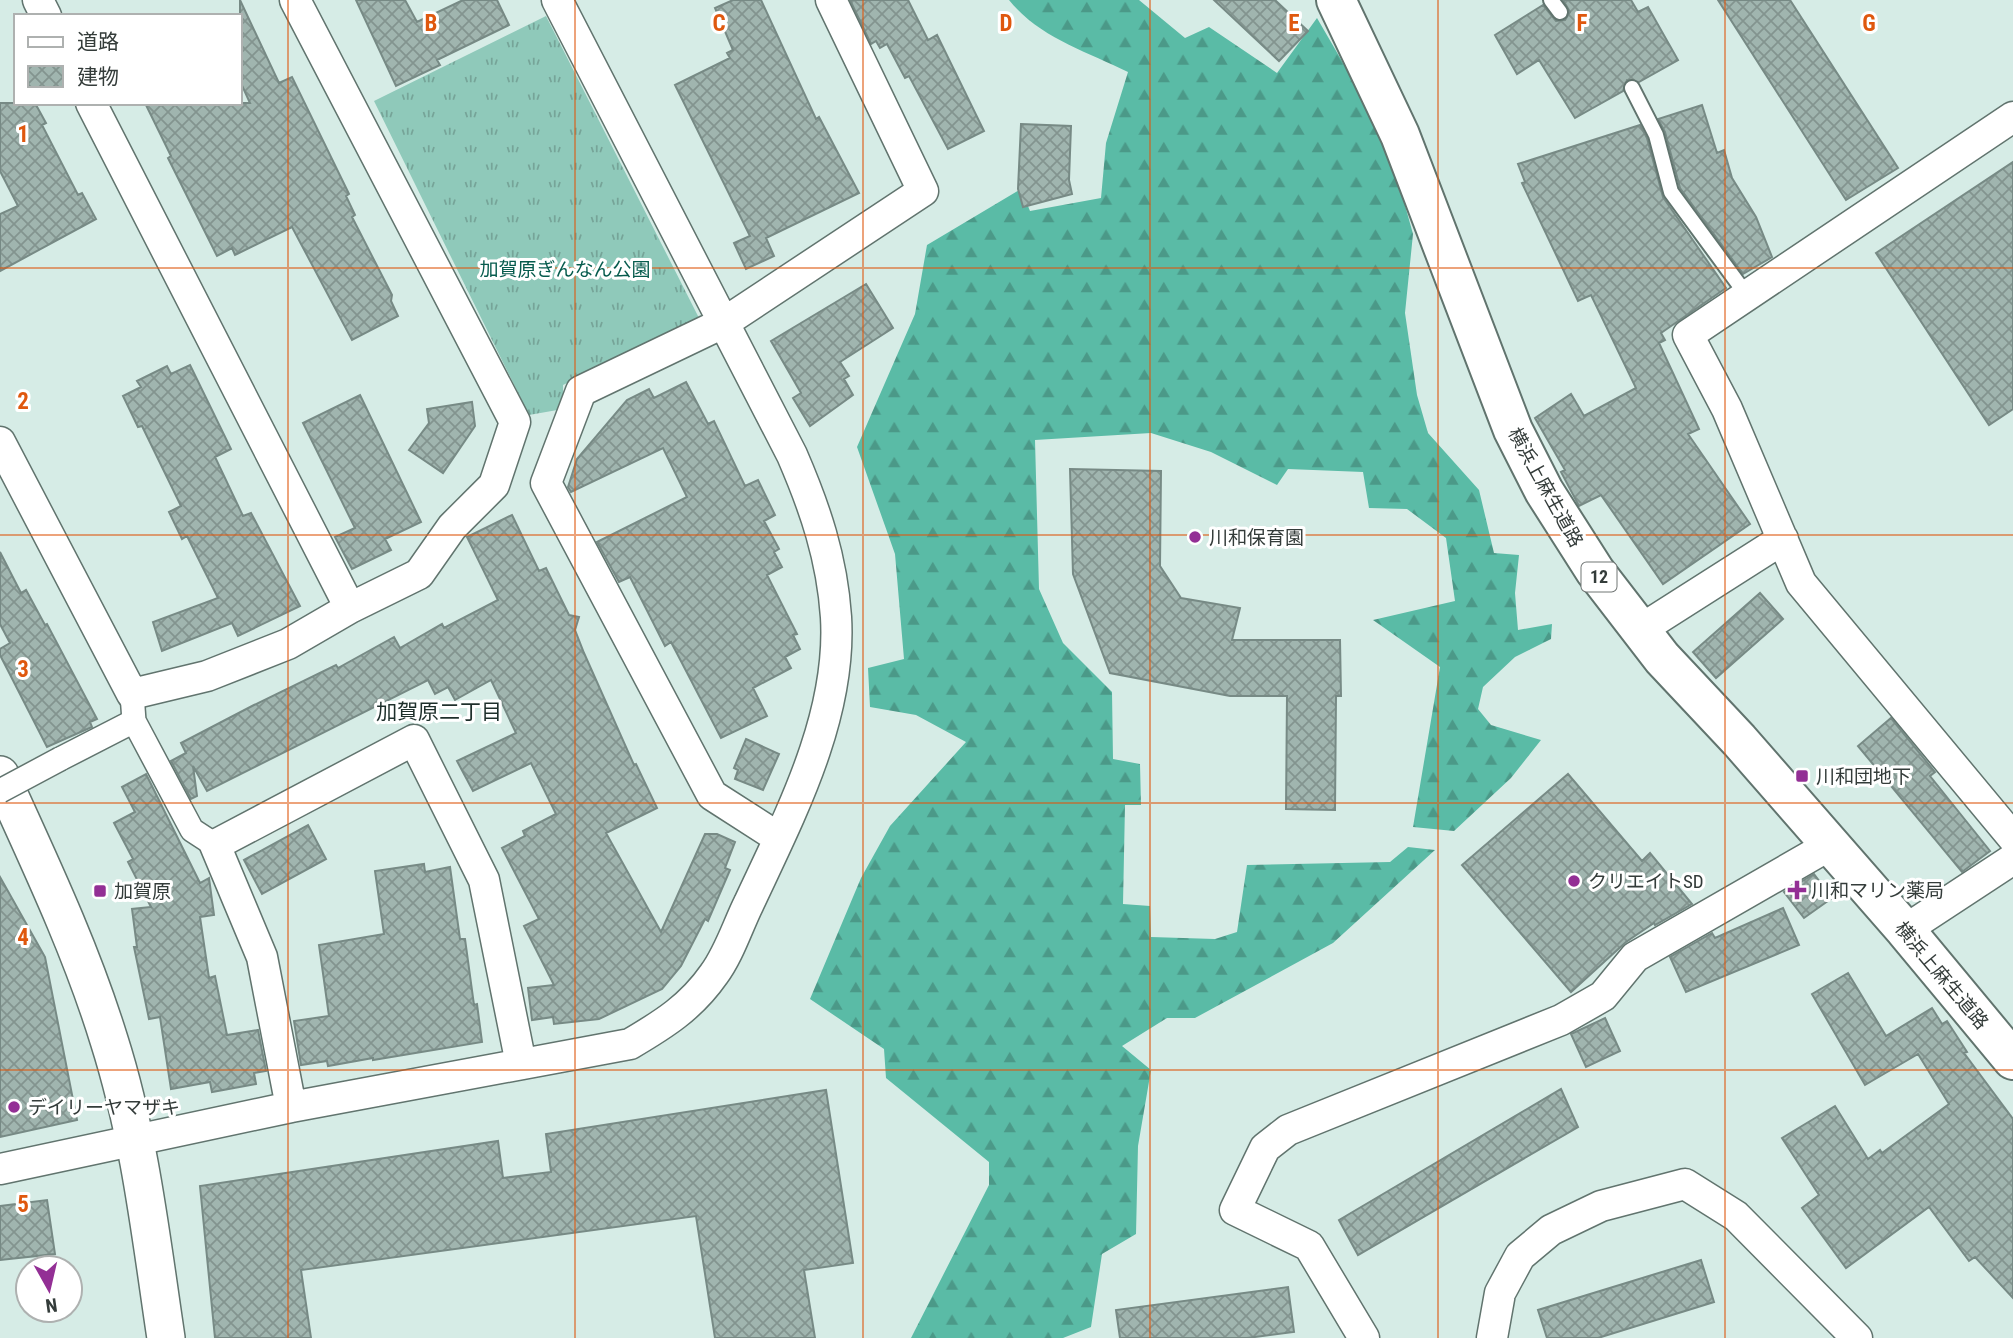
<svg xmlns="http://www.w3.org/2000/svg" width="2013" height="1338" viewBox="0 0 2013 1338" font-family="'Roboto Condensed','Noto Sans JP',sans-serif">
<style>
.grass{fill:url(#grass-tufts)}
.forest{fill:url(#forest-firs)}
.building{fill:url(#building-cross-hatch);stroke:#778a85;stroke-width:2}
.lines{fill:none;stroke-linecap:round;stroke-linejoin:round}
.service-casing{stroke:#61746e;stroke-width:18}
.pedestrian-casing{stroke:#61746e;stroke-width:26}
.minor-casing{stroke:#61746e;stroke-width:33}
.tertiary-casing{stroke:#61746e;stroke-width:40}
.primary-casing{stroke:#61746e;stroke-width:42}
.service{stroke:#fff;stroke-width:14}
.pedestrian{stroke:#fff;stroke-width:23}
.minor{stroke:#fff;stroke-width:30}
.tertiary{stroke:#fff;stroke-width:37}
.primary{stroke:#fff;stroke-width:38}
.pedestrian-bridge-casing{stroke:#61746e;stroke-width:26;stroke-linecap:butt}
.pedestrian-bridge{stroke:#fff;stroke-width:23}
.grid{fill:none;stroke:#df580e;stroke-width:2;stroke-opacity:0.55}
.poi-dot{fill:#932f95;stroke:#fff;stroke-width:2.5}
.labels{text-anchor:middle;stroke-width:6;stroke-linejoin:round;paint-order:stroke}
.shield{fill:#fff;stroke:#717675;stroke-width:2}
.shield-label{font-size:18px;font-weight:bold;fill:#343c3a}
.park-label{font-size:19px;fill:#065b4d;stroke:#fff}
.street-label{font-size:19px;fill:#343c3a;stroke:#fff}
.poi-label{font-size:19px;fill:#343c3a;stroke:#fff;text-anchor:start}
.neighbourhood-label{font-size:21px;fill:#1e2f2b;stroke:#fff}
.grid-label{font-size:23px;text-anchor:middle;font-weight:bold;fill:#df580e;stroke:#fff;stroke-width:6;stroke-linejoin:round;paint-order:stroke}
</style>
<defs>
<pattern id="grass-tufts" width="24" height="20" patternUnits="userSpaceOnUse" patternTransform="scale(1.75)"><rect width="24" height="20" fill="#8fc9ba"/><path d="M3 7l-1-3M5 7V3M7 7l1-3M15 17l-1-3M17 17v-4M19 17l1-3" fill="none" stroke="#76a498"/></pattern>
<pattern id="forest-firs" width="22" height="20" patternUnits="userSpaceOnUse" patternTransform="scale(1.75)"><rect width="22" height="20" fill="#5abba6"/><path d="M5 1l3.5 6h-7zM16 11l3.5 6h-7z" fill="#4b9988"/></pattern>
<pattern id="building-cross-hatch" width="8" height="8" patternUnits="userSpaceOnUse" patternTransform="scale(1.75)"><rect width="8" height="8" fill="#a0b5af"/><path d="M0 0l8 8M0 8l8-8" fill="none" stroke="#83948f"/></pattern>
</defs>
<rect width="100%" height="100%" fill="#d6ece6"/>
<path class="grass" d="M546 16 699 318 563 385V409L529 415 374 101Z"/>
<path class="forest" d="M1009 0H1139L1185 38 1209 27 1277 73 1317 18 1386 137 1413 234 1405 313 1417 395 1428 433 1479 490 1494 553 1519 555 1515 593 1518 630 1552 624 1551 639 1515 657 1483 687 1478 709 1491 725 1541 740 1511 778 1454 831 1413 827 1440 667 1373 620 1455 601 1446 538 1407 509 1369 508 1363 472 1288 469 1277 485 1211 452 1151 433 1035 440 1039 589 1063 643 1112 692 1113 759 1140 764 1141 805H1125L1123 904 1150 906 1151 937 1215 939 1237 932 1247 865 1390 862 1408 847 1435 850 1333 943 1195 1018H1167L1122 1046 1151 1070 1138 1146 1136 1234 1102 1254 1091 1327 1063 1338H911L989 1185V1162L886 1078 884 1049 810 999 861 878 890 826 966 742 916 715 870 707 868 668 904 659 895 554 857 447 915 314 927 245 1021 189 1030 211 1101 198 1106 143 1128 72C1086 51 1040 38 1009 0Z"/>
<path class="building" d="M240 0 279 83 292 77 349 194 346 196 355 215 352 217 392 295 391 301 398 316 352 340 292 227 235 255 232 248 217 256 168 158 171 156 145 103H250L240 81Z
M356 0H405L417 22 463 0H497L509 25 437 60 440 65 396 86Z
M733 0H761L816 119 819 117 859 193 766 238 774 256 746 269 734 243 750 236 675 85 730 58 727 53 733 50 715 8Z
M850 0H908L928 40 937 35 984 131 948 149 909 76 905 78 887 44 880 48 876 41 871 44Z
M1214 0H1275L1308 31 1279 61Z
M1563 0H1631L1638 12 1648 7 1678 60 1639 82 1627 80 1623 91 1575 118 1539 60 1517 74 1495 35 1543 5 1556 21 1565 20 1570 12Z
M1718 0H1790L1898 168 1846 200Z
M0 103H35L46 123 42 125 78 195 82 193 96 219 0 271V214L18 206 0 171Z
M1702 105 1717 153 1724 150 1732 178 1756 217 1772 257 1743 274 1680 188 1665 132 1658 119Z
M1021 124 1071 126 1069 180 1072 194 1023 207 1018 189Z
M1640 125 1647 138 1663 197 1726 288 1661 333 1665 340 1659 343 1699 429 1688 434 1750 524 1663 584 1601 495 1579 506 1561 472 1565 470 1535 418 1571 394 1584 416 1636 388 1591 295 1578 301 1522 183 1525 182 1518 164Z
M2013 162V409L1989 425 1876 253Z
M866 284 893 328 840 362 849 376 844 379 853 395 810 426 793 398 801 393 771 341Z
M190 365 231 449 215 457 243 516 251 513 300 606 238 636 232 623 162 651 153 622 218 598 187 536 182 539 169 512 181 506 142 426 138 427 123 396 141 387 137 381 167 366 171 374Z
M686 382 708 424 714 421 745 486 758 480 775 515 764 521 779 549 774 552 782 567 767 575 797 634 793 635 800 649 785 657 791 668 753 688 767 716 721 738 671 642 665 646 630 577 619 582 597 542 687 497 663 448 571 492 568 487 577 459 627 400 649 389 654 398Z
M360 395 421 522 385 539 391 550 352 569 335 537 355 528 303 423Z
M472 402 475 426 443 473 409 450 429 423 427 409Z
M1070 469 1161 471 1160 566 1181 598 1240 608 1232 640H1340L1341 696H1336L1335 810 1286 809 1287 696H1230L1110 673 1073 574Z
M512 515 539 571 546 568 569 615 579 617 575 630 584 653 634 765 636 764 657 808 606 833 661 932 705 834H717L735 842 725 868 730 870 708 921 705 919 681 966 662 989 599 1019 554 1024 553 1017 532 1020 528 988 554 985 524 926 539 919 502 848 525 836 523 831 556 814 531 763 473 791 457 761 516 733 491 680 455 700 448 687 435 694 428 680 207 791 193 766 197 796 191 799 171 761 186 753 181 743 254 705 336 665 338 668 394 637 400 648 442 624 444 628 498 600 467 537Z
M0 552 21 593 26 590 45 625 47 624 97 719 90 722 92 727 47 747 0 655V649L10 643 0 624Z
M1760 593 1783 619 1716 678 1693 652Z
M1891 718 1935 772 1930 776 1990 851 1962 872 1858 746Z
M746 739 779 754 763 790 735 779 738 770 734 768Z
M146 774 200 883 209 878 214 915 200 917 209 978 215 976 227 1035 258 1030 266 1071 254 1073 256 1084 212 1092 210 1082 171 1089 160 1017 149 1019 134 947H137L132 909 151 907 128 862 133 859 114 823 135 812 122 787Z
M1568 774 1642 861 1650 853 1692 904 1655 925 1654 923 1626 942 1571 992 1462 865Z
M308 825 326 859 262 894 244 860Z
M424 864 425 872 450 867 460 939H465L474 1005 477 1004 482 1042 373 1060V1058L328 1066 327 1061 301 1065 294 1021 329 1016 319 945 384 934 375 871Z
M1814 874 1832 898 1804 918 1784 892Z
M0 877 45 957 77 1120 0 1137Z
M1783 908 1799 945 1686 992 1670 957 1712 933 1715 938Z
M1848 973 1886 1036 1932 1008 1942 1024 1947 1021 1967 1052 1964 1053 2013 1119V1298L1975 1257 1969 1261 1929 1207 1846 1268 1802 1208 1819 1195 1782 1138 1835 1106 1868 1159 1880 1150 1882 1153 1949 1104 1918 1054 1865 1085 1812 994Z
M1605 1018 1620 1051 1586 1067 1571 1034Z
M1561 1089 1578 1127 1358 1255 1339 1220Z
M826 1090 853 1263 804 1270 815 1338H715L696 1216 301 1270 311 1338H215L200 1186 498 1141 503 1178 551 1172 546 1134Z
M47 1200 55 1254 0 1260V1206Z
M1701 1260 1714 1302 1598 1338H1547L1538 1310Z
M1288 1287 1294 1332 1247 1338H1120L1116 1310Z"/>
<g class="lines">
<defs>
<path id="service" d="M1551 0 1560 12
M1632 88 1656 135 1671 192 1746 294"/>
<path id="pedestrian" d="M132 694 134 721 192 830 215 845
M60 759 134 721"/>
<path id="minor" d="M38 0 46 16
M91 103 350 608
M2013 117 1688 335 1727 409 1801 583 2013 838
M0 442 132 694 207 676 288 644 350 608 419 574 452 527 494 485 515 422 295 0
M1640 630 1783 539
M779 838 712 795 546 483 581 391 725 322 923 191 831 0
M1905 930 2013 859
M291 1107 262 957 215 845 414 740 484 880 521 1064
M0 1169 291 1107 630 1044C664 1024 691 1007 714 974 729 954 738 925 749 903 790 815 842 717 836 617 832 558 815 508 792 455L557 0
M1364 1338 1309 1246 1235 1210 1265 1148 1288 1130 1561 1020 1603 996 1635 957 1830 845
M1492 1338 1500 1293 1520 1256 1551 1230 1601 1206 1685 1184 1736 1216 1857 1338"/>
<path id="tertiary" d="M0 775C40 863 81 949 109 1040 140 1137 151 1238 166 1338"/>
<path id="primary" d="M1336 0 1400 135 1513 430 1544 491 1595 571 1662 658 1739 740 1905 930 2013 1060"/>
</defs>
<use href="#service" class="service-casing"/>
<use href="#pedestrian" class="pedestrian-casing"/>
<use href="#minor" class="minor-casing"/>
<use href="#tertiary" class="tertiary-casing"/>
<use href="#primary" class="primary-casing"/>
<use href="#service" class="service"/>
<use href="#pedestrian" class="pedestrian"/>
<use href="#minor" class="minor"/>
<use href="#tertiary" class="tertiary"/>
<use href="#primary" class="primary"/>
<defs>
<path id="pedestrian-bridge" d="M0 791 60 759"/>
</defs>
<use href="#pedestrian-bridge" class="pedestrian-bridge-casing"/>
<use href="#pedestrian-bridge" class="pedestrian-bridge"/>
</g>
<path class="grid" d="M288 0V1338M575 0V1338M863 0V1338M1150 0V1338M1438 0V1338M1725 0V1338M0 268H2013M0 535H2013M0 803H2013M0 1070H2013"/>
<g class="poi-dot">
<circle cx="1195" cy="537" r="7"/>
<rect x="1795" y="769" width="14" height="14" rx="3.5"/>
<circle cx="1574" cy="881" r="7"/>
<path d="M1793.5 879.5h7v7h7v7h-7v7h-7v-7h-7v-7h7z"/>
<rect x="93" y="884" width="14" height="14" rx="3.5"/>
<circle cx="14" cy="1107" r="7"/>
</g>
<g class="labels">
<rect class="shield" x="1581.5" y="562.5" width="35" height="29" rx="5"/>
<g class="shield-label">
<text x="1599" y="583">12</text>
</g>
<g class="park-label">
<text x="565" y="276">加賀原ぎんなん公園</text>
</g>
<g class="street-label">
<text transform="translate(1546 487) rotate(61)" y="7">横浜上麻生道路</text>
<text transform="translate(1942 975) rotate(50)" y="7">横浜上麻生道路</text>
</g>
<g class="poi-label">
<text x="1209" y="544">川和保育園</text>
<text x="1816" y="783">川和団地下</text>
<text x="1588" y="888">クリエイトSD</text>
<text x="1811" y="897">川和マリン薬局</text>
<text x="114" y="898">加賀原</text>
<text x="28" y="1114">デイリーヤマザキ</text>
</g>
<g class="neighbourhood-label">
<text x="439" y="719">加賀原二丁目</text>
</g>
</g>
<g class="grid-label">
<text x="431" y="31">B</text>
<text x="719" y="31">C</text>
<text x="1006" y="31">D</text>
<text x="1294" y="31">E</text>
<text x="1582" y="31">F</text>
<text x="1869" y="31">G</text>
<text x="23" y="142">1</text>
<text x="23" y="409">2</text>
<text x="23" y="677">3</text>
<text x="23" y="945">4</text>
<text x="23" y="1212">5</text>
</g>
<rect x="14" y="14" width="228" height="91" fill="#ffffff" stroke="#aeb1b0" stroke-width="2"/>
<rect x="28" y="37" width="35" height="10" fill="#ffffff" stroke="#aeb1b0" stroke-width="2"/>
<text x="77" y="49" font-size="21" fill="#343c3a">道路</text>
<rect x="28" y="66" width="35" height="21" fill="url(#building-cross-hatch)" stroke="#aeb1b0" stroke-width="2"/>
<text x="77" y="84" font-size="21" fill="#343c3a">建物</text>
<g transform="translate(49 1289) rotate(172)"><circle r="33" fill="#ffffff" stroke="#aeb1b0" stroke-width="2"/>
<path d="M0-5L12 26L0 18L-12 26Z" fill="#932f95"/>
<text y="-10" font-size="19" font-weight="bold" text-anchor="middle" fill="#343c3a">N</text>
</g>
</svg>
